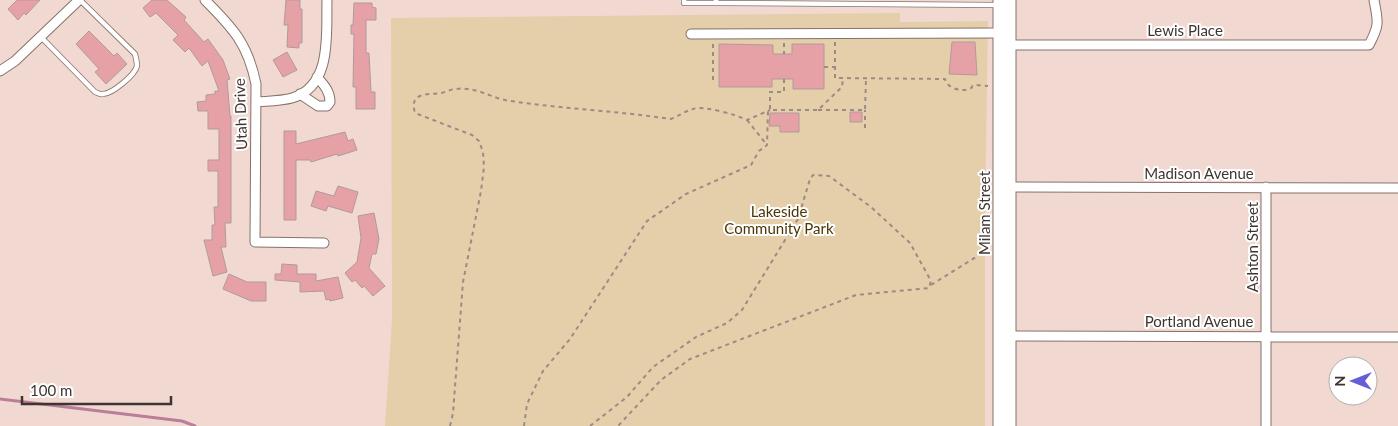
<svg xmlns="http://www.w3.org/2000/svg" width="1398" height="426" viewBox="0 0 1398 426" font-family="Lato,sans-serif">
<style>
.green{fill:#e4cfaa}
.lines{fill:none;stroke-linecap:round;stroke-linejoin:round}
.stream{stroke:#bb7e9a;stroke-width:3}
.building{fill:#e6a1a7;stroke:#b1999b}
.service-casing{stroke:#86716b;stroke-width:6}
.minor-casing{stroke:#86716b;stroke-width:11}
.tertiary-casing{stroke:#86716b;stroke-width:13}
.path{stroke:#9b8b85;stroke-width:2;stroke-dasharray:4 4;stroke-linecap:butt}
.service{stroke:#fff;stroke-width:4.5}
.minor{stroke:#fff;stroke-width:9}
.tertiary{stroke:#fff;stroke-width:11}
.labels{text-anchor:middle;stroke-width:4;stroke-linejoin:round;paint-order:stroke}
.street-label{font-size:15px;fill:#3e3532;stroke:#fff}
.park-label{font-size:15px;fill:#4c3606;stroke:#fff}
</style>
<rect width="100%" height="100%" fill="#f1d9d2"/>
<path class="green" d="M900 13V22L988 21 985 216V426H385L392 319 391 18Z"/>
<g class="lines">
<path class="stream" d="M0 399 182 421 195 426"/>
</g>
<path class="building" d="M17 0H40L26 15 24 13 18 20 8 9Z
M152 0H167L186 17 184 20 204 42 208 39 223 60 230 79 227 80 230 116H231V223H225L226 247H221L227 272 213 276 204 240H212V225H215L214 207H218V171H208V160H219V129H208V111H198L197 102 206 101V95L215 94V91H219L208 61 202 66 189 48 185 52 173 40 178 35 156 13 150 17 143 8Z
M286 0H300V9H302V43H299V48L287 47 288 25H284Z
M354 3H372V7L376 8V20H366V53H369L371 92H375V109H356V87H353L354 34H351V25H353Z
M89 31 114 56 117 53 127 64 106 84 95 72 99 69 76 44Z
M952 42H975L977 75 949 74Z
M719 44 773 45V54H792V44H824V89H793V79H772V87H719Z
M287 52 297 70 283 77 273 60Z
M850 112H862V122H850Z
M770 113H799V132H780V126H769Z
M284 131H296V144L345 132 348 141 353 139 357 150 338 156 337 154 311 162 310 160H296V220H284Z
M338 186 358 192 352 213 328 206 326 211 311 206 316 191 334 196Z
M374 213 379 239 376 254H372L369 268 385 286 373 296 364 286 362 288 355 280 352 282 345 273 357 262 361 238 358 216Z
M282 264 297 265V274H316V281L338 277 343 298 330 301 329 299 326 300 324 291 300 292V282L275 280V274H281Z
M229 274 247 282H266V301H251L223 289Z"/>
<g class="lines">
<defs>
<path id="service" d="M684 0V3H717
M716 0 717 3 998 5
M41 37 95 92C98 93 100 95 103 94 112 94 135 75 137 66 137 62 136 58 135 54L80 0"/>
<path id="minor" d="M205 0C233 28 248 44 256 84L255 242 324 243
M691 34 999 33
M1005 45H1369C1380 24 1378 22 1374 0
M0 71 15 61 79 0
M300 94 318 106H327L330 102C330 91 324 85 317 77
M257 102C269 101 281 101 292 98 333 86 326 32 327 0
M1005 187 1398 188
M1005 336 1398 337
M1266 426V187"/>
<path id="tertiary" d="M999 426V0
M1010 426V0"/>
</defs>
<use href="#service" class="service-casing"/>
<use href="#minor" class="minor-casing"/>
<use href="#tertiary" class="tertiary-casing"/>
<path class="path" d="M835 42V78L945 79C947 88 960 92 969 89 975 87 969 86 976 85 979 85 984 86 988 86
M784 43V54
M713 44V83
M824 67H835
M784 79V92H770V110H818L842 87 843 78
M818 110H865L866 79
M747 120 767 145
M865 128V110
M931 285 976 257
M450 426 453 413 463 282 481 191 484 167 483 152 479 141 472 135 415 113C409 92 426 95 441 93 446 92 451 89 456 89 476 86 492 99 511 101 564 109 618 111 671 119 679 116 685 111 693 109 703 105 737 115 747 120L770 110
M524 426 527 404 543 371 570 339 647 221 686 194 751 165 759 151 767 145 768 111
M590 426 627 397 653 367 696 337 727 323 742 310 798 219 810 179 813 175 829 176 871 207 910 243 931 281 929 288 856 295 690 359 661 380 618 426"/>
<use href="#service" class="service"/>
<use href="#minor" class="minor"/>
<use href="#tertiary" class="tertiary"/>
</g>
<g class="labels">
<g class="street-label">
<text x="1185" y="36">Lewis Place</text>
<text transform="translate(241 114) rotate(-92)" y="5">Utah Drive</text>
<text x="1199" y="179">Madison Avenue</text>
<text transform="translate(985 213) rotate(-90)" y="5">Milam Street</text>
<text transform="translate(1253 247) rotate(-90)" y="5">Ashton Street</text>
<text x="1199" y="327">Portland Avenue</text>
</g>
<g class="park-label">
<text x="779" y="217">Lakeside<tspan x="779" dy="17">Community Park</tspan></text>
</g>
</g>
<g transform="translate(1353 381) rotate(270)"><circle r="24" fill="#ffffff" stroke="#b2aead"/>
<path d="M0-4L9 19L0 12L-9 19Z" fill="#665ed7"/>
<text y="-8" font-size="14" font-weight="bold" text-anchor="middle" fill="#3e3532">N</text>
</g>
<path d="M22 396v8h149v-8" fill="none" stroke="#3e3532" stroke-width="2.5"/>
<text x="30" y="396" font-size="15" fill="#3e3532" stroke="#ffffff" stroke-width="4" paint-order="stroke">100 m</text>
</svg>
